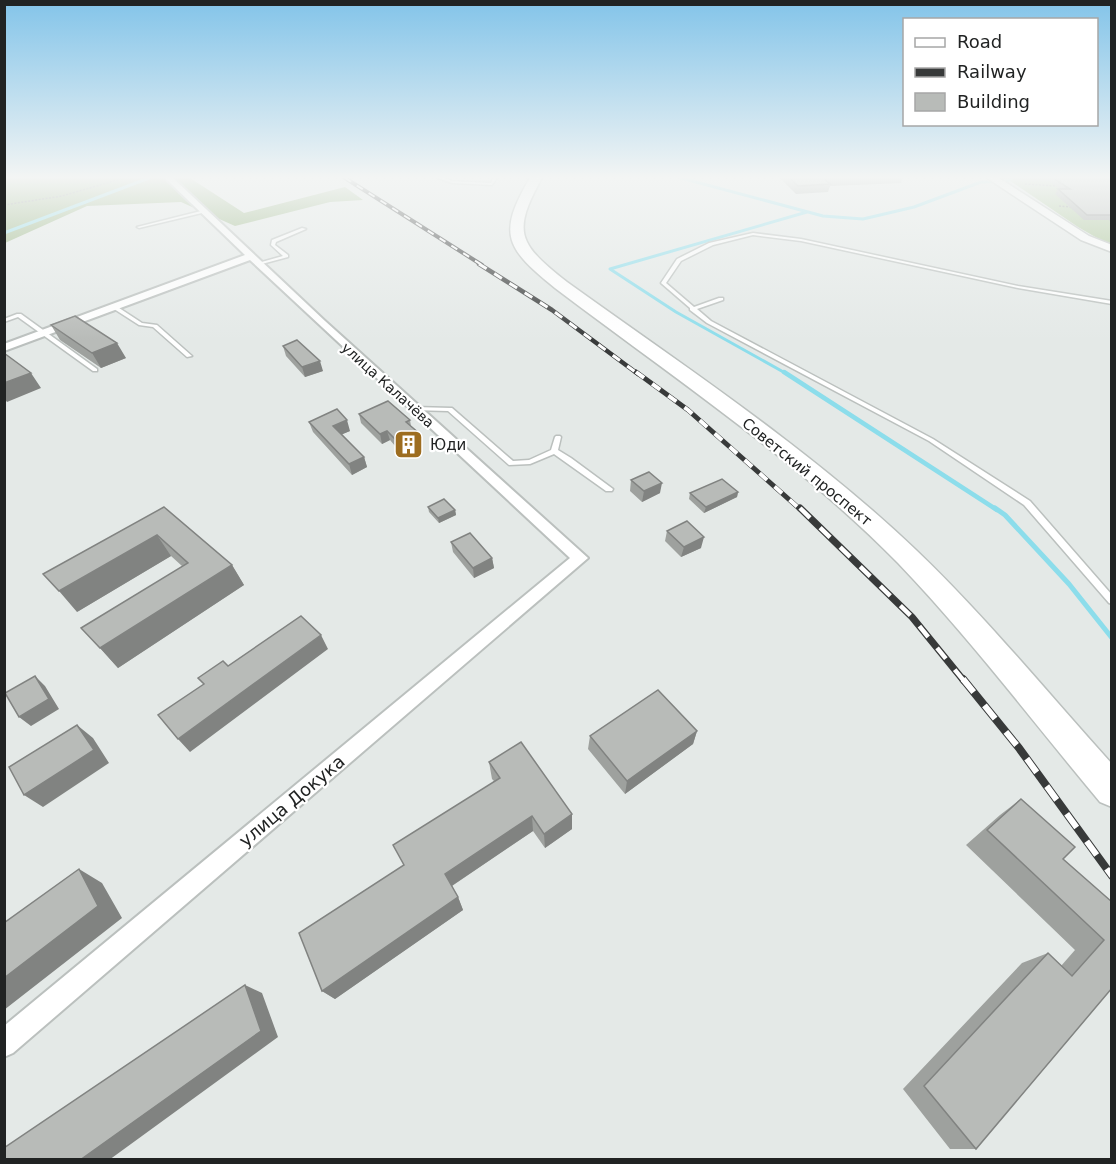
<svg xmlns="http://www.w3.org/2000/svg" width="1116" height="1164" viewBox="0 0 1116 1164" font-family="'DejaVu Sans',sans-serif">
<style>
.green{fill:#a3c18d}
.forest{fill:#93b17c}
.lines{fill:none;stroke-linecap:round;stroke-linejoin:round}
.stream-far2{stroke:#8cddeb;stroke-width:3}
.stream-far1{stroke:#8cddeb;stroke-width:4.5}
.stream{stroke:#8cddeb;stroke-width:5}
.service-casing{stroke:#bbc0be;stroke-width:3}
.minor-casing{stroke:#bbc0be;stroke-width:4}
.tertiary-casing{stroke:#bbc0be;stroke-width:3}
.primary-casing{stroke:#bbc0be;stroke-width:3}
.path{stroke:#7e8281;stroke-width:1.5;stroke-dasharray:2 1.5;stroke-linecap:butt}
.service{fill:#fff;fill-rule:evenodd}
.minor{fill:#fff;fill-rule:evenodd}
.tertiary{fill:#fff;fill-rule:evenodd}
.primary{fill:#fff;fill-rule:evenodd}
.rail-far4-casing{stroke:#383a3a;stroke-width:4}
.rail-far3-casing{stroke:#383a3a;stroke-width:4.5}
.rail-far2-casing{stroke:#383a3a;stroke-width:5}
.rail-far1-casing{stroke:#383a3a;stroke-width:7}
.rail-casing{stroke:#383a3a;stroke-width:8}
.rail-far4{stroke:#fff;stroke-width:2;stroke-dasharray:7;stroke-linecap:butt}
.rail-far3{stroke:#fff;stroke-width:3;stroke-dasharray:9;stroke-linecap:butt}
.rail-far2{stroke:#fff;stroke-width:4;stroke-dasharray:10;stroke-linecap:butt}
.rail-far1{stroke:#fff;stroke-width:4.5;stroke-dasharray:14;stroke-linecap:butt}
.rail{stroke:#fff;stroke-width:6;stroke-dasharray:17;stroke-linecap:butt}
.wall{fill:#9ea19e}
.shaded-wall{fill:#818381}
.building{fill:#b8bbb8;stroke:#818381;stroke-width:1.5}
.labels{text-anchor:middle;stroke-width:4.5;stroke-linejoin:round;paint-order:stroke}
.far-street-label{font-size:14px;fill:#212323;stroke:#fff}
.poi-label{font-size:15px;fill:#212323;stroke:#fff;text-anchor:start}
.street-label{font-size:15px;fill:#212323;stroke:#fff}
.near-street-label{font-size:18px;fill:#212323;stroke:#fff}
</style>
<rect width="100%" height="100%" fill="#e4e9e7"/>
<path class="green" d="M1006 178H1111V246L1078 227Z"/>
<path class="forest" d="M5 178H190L244 213 345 187 363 200 330 202 235 226 181 202 87 206 5 243Z"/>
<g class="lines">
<path class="stream-far2" d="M681 178 823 216 863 219 914 207 981 182 1007 181 1012 178
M4 233 149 178
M787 374 676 312 610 269 807 212"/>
<path class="stream-far1" d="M784 372 997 510"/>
<path class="stream" d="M995 508 1005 515 1069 584 1112 638"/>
<defs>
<path id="service" d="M438 178H444L452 181 491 183 493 178H497L492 185 452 183Z
M205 210 206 212 139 228 137 227Z
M302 228 306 229 276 242 275 245 288 255V257L258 265V263L283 256 271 245 272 240Z
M753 233 801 239 1018 286 1112 301V304L1018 288 801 241 753 235 713 245 681 261 666 283 694 307 719 298H723V300L697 309 711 321 933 439 1030 501 1112 595V604L1109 603 1024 505 929 441 707 323 690 310V308L661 283 677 259 709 243Z
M113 304 142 323 157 325 192 356 187 357 153 327 139 325 111 307 110 306Z
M17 314H21L97 369V371H93L18 317 4 322V319Z
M414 407 452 408 513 461 529 460 551 450 555 437 556 436H560L561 437 558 450 571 458 613 489 612 491H606L554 454 530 464 509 465 448 411 412 410V408Z"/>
<path id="minor" d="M165 178H173L325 321 588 558 13 1053 4 1057V1026L570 558 250 260 4 351V344L245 255Z"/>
<path id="tertiary" d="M987 178H999L1089 236 1112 245V252L1081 240Z"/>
<path id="primary" d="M530 178H542C511 233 519 244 567 282 685 367 810 449 916 550 985 616 1047 692 1112 764V807L1100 802C1033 722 970 638 898 563 796 459 671 376 555 288 507 249 496 235 530 178Z"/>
</defs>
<use href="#service" class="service-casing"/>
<use href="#minor" class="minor-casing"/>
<use href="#tertiary" class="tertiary-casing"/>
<use href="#primary" class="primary-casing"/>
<path class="path" d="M1025 184 1057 186
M4 205 62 196 124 178
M1059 206 1073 207"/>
<use href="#service" class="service"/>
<use href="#minor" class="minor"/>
<use href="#tertiary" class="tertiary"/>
<use href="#primary" class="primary"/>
<defs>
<path id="rail-far4" d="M345 178 482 265"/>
<path id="rail-far3" d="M479 264 552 310 638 374"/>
<path id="rail-far2" d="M636 372 688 410 801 510"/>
<path id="rail-far1" d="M800 508 912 617 964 681"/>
<path id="rail" d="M963 679 1019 748 1112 876"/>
</defs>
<use href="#rail-far4" class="rail-far4-casing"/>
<use href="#rail-far3" class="rail-far3-casing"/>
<use href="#rail-far2" class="rail-far2-casing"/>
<use href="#rail-far1" class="rail-far1-casing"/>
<use href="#rail" class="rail-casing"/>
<use href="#rail-far4" class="rail-far4"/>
<use href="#rail-far3" class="rail-far3"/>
<use href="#rail-far2" class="rail-far2"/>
<use href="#rail-far1" class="rail-far1"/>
<use href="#rail" class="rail"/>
</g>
<path class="wall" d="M780 178H903L901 183 830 186 828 192 796 194Z
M1044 178H1112V225L1109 220H1084L1055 194 1058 189H1060Z
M51 325 126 358 101 368 60 340Z
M283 346 323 371 305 377 286 356Z
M359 414 410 420 411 426 420 434 421 444 401 453 390 440 382 444 361 423Z
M309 422 350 431 342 434 364 457 367 467 352 475 313 432Z
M631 480 660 493 642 502 630 491Z
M738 492 737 497 704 513 689 499 690 493Z
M164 507 232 565 244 585 118 668 100 648 182 566 171 556 77 612Z
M428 507 455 510 456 515 439 523 429 512Z
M667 531 701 548 681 557 665 541Z
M451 542 492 558 494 568 474 578 453 552Z
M697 731 693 744 625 794 588 749 590 736Z
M489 762 572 829 545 848 533 831 452 886 458 897 463 910 335 999 322 991 404 865 494 781 492 779Z
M1021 799 1063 859 1112 902V988L976 1149H950L903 1089 1022 963 1048 953 1061 966 1075 950 966 845 1000 815Z"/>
<path class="shaded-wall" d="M117 343 126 358 101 368 92 353Z
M320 361 323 371 305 377 302 367Z
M31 373 41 388 7 402 4 398V383Z
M347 420 350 431 336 437 333 426Z
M387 431 390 440 382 444 380 434Z
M420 434 421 444 401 453 399 443Z
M364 457 367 467 352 475 349 464Z
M662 483 660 493 642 502 644 491Z
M738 492 737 497 704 513 706 507Z
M455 510 456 515 439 523 438 518Z
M157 535 171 556 77 612 59 591Z
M704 537 701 548 681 557 684 547Z
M492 558 494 568 474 578 473 568Z
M232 565 244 585 118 668 100 648Z
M321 635 328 649 190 752 178 739Z
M35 676 45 686 59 709 31 726 19 717Z
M77 725 93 738 109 763 43 807 24 795Z
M697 731 693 744 625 794 627 781Z
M572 814V829L545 848 544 834Z
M532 816 533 831 450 887 445 874Z
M79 869 102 883 122 918 4 1010V978Z
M458 897 463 910 335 999 322 991Z
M245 985 262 993 278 1037 109 1160H80Z"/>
<path class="building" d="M790 178H823L830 184 798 186Z
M1053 178H1112V215H1087L1058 189H1070Z
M75 316 117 343 92 353 51 325Z
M297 340 320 361 302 367 283 346Z
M4 353 31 373 4 383Z
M388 401 410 420 406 422 420 434 399 443 387 431 380 434 359 414Z
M337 409 347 420 333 426 364 457 349 464 309 422Z
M649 472 662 483 644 491 631 480Z
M722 479 738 492 706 507 690 493Z
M444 499 455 510 438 518 428 507Z
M164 507 232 565 100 648 81 628 188 563 157 535 59 591 43 574Z
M687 521 704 537 684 547 667 531Z
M470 533 492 558 473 568 451 542Z
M301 616 321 635 178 739 158 715 204 684 198 678 223 661 228 666Z
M35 676 49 699 19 717 5 693Z
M658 690 697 731 627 781 590 736Z
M77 725 94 750 24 795 9 767Z
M521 742 572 814 544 834 532 816 445 874 458 897 322 991 299 933 404 865 393 845 500 778 489 762Z
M1021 799 1075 847 1063 859 1112 902V988L976 1149 924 1086 1048 953 1072 976 1104 940 987 830Z
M79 869 98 906 4 978V923Z
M245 985 261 1031 80 1160H4V1148Z"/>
<linearGradient id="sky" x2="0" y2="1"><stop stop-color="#83c4e9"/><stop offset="0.52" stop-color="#f3f5f4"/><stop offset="1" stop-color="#f3f5f4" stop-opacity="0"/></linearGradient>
<rect width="1116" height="341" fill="url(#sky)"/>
<defs>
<symbol id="building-square" viewBox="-11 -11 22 22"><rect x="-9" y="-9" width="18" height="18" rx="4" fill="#9d6d20" stroke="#fff"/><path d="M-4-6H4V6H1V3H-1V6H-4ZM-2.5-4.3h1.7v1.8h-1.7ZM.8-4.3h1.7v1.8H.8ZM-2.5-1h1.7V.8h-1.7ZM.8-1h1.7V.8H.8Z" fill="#fff"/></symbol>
</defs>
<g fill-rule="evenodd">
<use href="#building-square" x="392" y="428" width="33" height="33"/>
</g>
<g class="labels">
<g class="far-street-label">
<text transform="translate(388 385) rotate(42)" y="5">улица Калачёва</text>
</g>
<g class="poi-label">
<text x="430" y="450">Юди</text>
</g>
<g class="street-label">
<text transform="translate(807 472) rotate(39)" y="5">Советский проспект</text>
</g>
<g class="near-street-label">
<text transform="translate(292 801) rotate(-40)" y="6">улица Докука</text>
</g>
</g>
<rect width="1116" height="1164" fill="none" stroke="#212323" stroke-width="12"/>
<rect x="903" y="18" width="195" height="108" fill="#ffffff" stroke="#a6a7a7" stroke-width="1.5"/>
<rect x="915" y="38" width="30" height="9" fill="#ffffff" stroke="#a6a7a7" stroke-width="1.5"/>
<text x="957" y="48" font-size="18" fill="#212323">Road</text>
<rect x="915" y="68" width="30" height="9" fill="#383a3a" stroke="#a6a7a7" stroke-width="1.5"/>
<text x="957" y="78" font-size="18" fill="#212323">Railway</text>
<rect x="915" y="93" width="30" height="18" fill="#b8bbb8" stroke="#a6a7a7" stroke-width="1.5"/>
<text x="957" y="108" font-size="18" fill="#212323">Building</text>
</svg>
